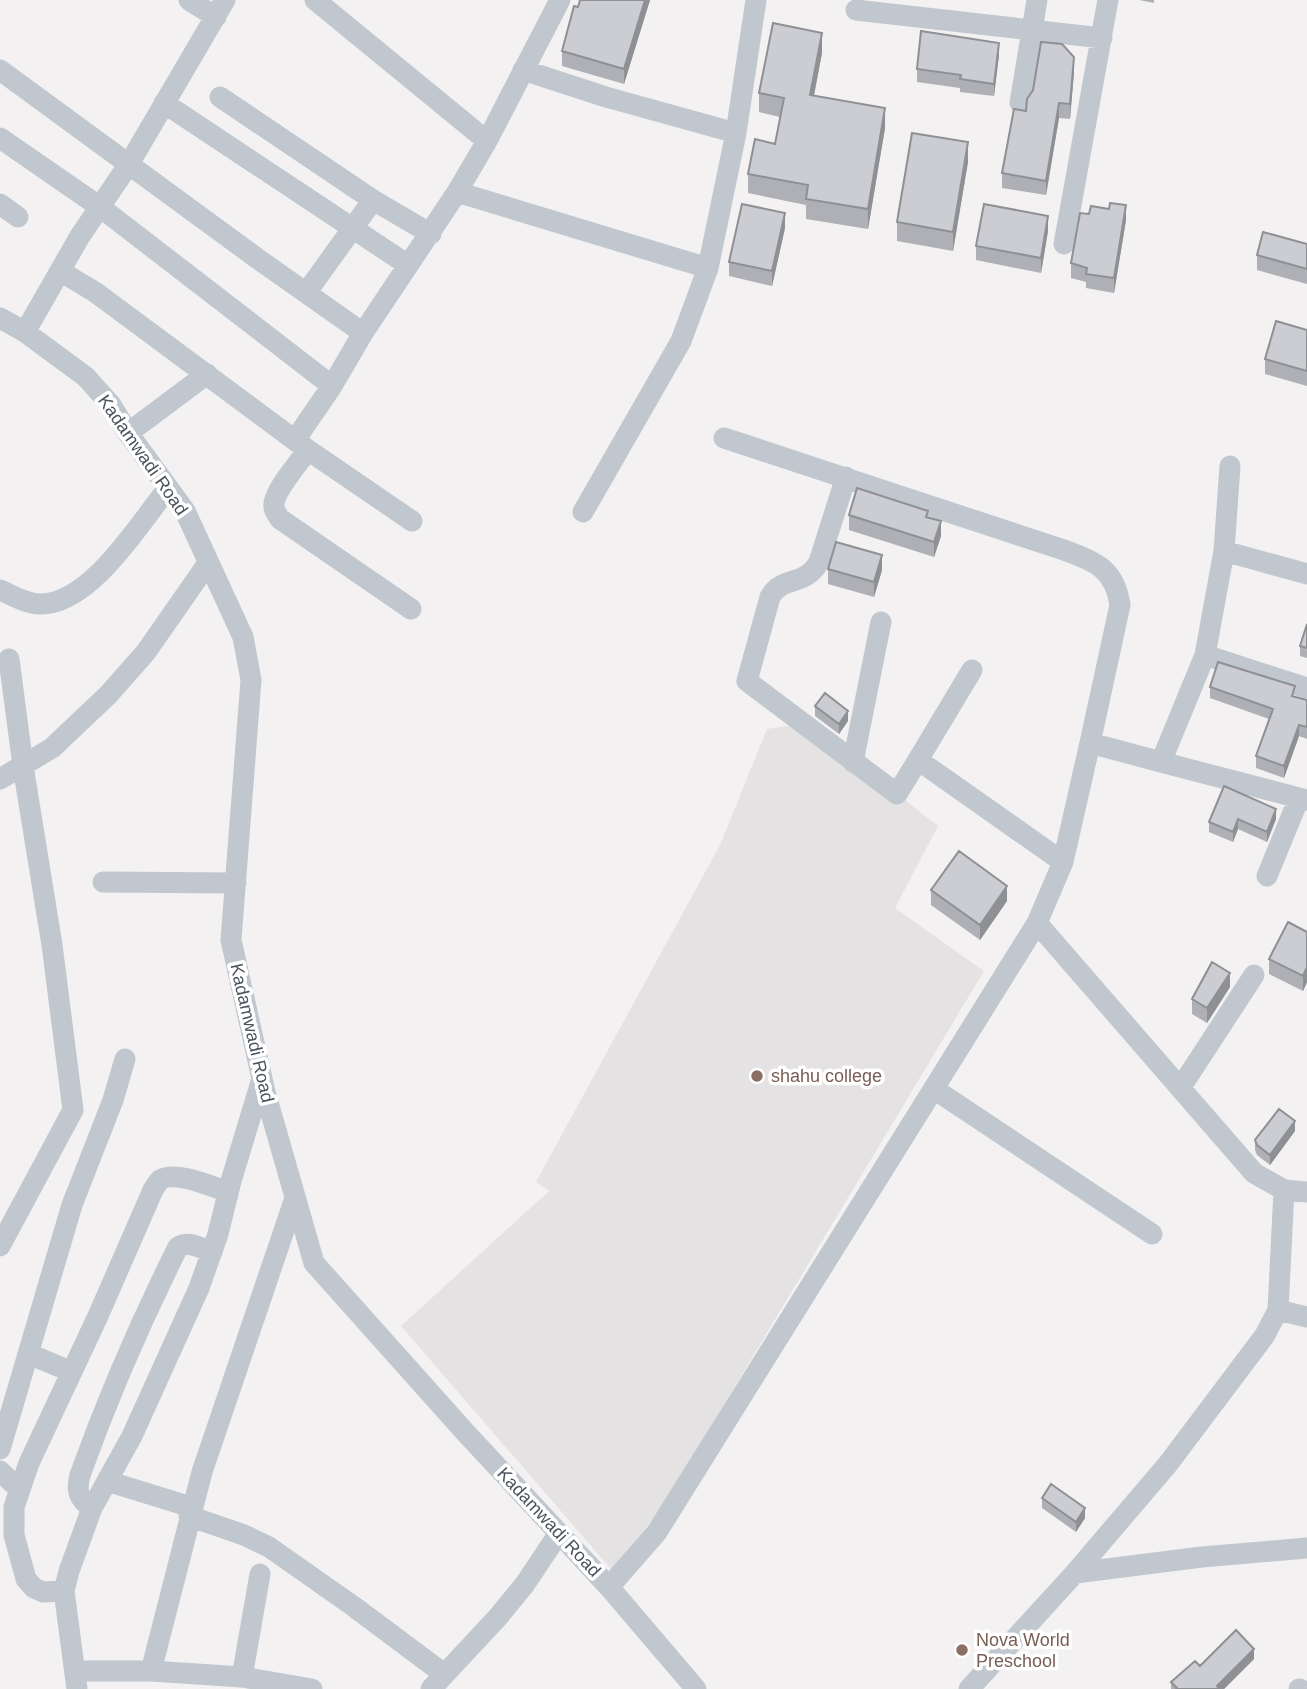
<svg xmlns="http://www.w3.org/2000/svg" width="1307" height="1689" viewBox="0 0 1307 1689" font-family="Arial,sans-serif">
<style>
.education{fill:#e4e2e2}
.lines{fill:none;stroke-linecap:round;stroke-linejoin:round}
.minor{stroke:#c0c7ce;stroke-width:21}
.wall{fill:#afb0b5}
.shaded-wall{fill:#8e9094}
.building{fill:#cbcdd3;stroke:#8e9094;stroke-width:2}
.education-dot{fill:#8d6e63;stroke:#fff;stroke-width:2.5}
.labels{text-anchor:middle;stroke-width:7;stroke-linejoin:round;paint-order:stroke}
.street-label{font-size:18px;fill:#4a535d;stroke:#fff}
.education-label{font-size:18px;fill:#785e54;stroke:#fff;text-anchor:start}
</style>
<rect width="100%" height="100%" fill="#f3f1f1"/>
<path class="education" d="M807 723 938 826 895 908 984 971 660 1511 611 1569 401 1326 549 1191 536 1182 720 845 767 729Z"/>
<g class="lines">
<path class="minor" d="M189 0 216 17
M315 0 487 141
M560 0 487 141 457 192 708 268 736 133 756 0
M856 10 1102 38
M0 70 258 259 363 333
M523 70 606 97 736 133
M220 97 373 200
M164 103 408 265
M1020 103 1037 0
M0 138 100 207 332 386 363 333 457 192
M0 204 18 217
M1064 244 1108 0
M60 271 95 292 308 450 412 521
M306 293 373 200 431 234
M0 318 25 332 86 377 111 405 128 433 185 511 243 637 251 680 231 940 265 1092 314 1263 465 1432 609 1587 696 1689
M25 332 80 236 129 164 225 0
M128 433 207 374
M724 438 1064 550C1096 562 1115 569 1120 605L1090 743
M295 440 332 386
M308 450C299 462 276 489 274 503 273 510 277 514 280 519L411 609
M1230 466 1224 551 1205 655 1161 762 1307 800
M846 477 819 562C804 588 782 575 770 597L747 681 897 794 918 760 1063 862
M583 512 681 341 708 268
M1224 551 1307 574
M0 590C12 595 26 604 40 604 90 605 140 523 168 488
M1205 655 1307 688
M918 760 972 670
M853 762 881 622
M0 779 52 748 108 695 146 652 208 563
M1267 876 1299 798
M103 882 236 883
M1037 923 1063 862 1090 743 1161 762
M1181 1087 1254 975
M934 1089 1152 1234
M0 1246 73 1110 52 945 23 766 9 659
M1278 1310 1307 1317
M29 1354 72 1372
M0 1449 72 1205 113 1100 125 1059
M0 1471 19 1489
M107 1481 191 1507
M92 1508C78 1499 76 1490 80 1475 108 1397 141 1321 178 1247 188 1240 201 1248 212 1252
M189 1516 244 1535 269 1547 353 1606 444 1674
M1075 1573 1168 1464 1265 1335 1278 1310 1284 1190
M609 1587 657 1532 1037 923 1254 1173 1284 1190 1307 1192
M64 1591 43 1592 34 1588 26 1579 14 1535V1507L29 1463 98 1316 153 1190C155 1187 157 1183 160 1180 175 1170 213 1187 228 1192
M75 1671H151L202 1472 295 1198
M151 1671 242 1677 312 1689
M242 1677 260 1574
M77 1689 64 1591 69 1571 92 1508 132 1436 199 1288 218 1234 231 1181 261 1082
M431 1689 498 1617 525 1584 559 1533
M969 1689 1075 1573 1202 1557 1307 1548
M1299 1689H1300"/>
</g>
<path class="wall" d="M580 0H650L624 84 562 66V51Z
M1139 0H1154V3Z
M822 53 814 96 885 128 868 229 806 219V205L748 193V174L775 144 780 117 759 112V93Z
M999 55 994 96 960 92V88L917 82V69Z
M1074 72 1070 119 1059 118 1046 195 1002 188V173L1026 111Z
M968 162 953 251 897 241V222Z
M1126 220 1114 293 1086 288V282L1071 278V263Z
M785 228 772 286 729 276V262Z
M1048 231 1041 273 976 260V246Z
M1307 244V284L1257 270V255Z
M1307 330V386L1265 374V359Z
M849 515 928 517 941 536 934 557 849 530Z
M828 569 882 570 874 597 828 584Z
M1307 624V658L1300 656V646Z
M1210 687 1295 697 1307 700V739L1299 736 1284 778 1256 768V756L1269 719 1210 698Z
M815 706 848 721 839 734 815 716Z
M1276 809V819L1267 842 1238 829 1233 842 1209 832V822Z
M931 890 1007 901 980 940 931 905Z
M1307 932V982L1303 991 1269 974V959Z
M1230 987 1207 1023 1192 1014V999Z
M1295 1131 1270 1165 1257 1155 1255 1150V1140Z
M1042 1498 1085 1518 1076 1532 1042 1508Z
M1254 1659 1224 1689H1171V1682L1200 1666Z"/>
<path class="shaded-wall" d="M645 0H650L624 84V69Z
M822 33V53L810 115V95Z
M999 43V55L994 96V84Z
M1074 57V72L1070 119V104Z
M1059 103V118L1046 195V181Z
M885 108V128L868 229V209Z
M968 142V162L953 251V232Z
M1126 205V220L1114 293V278Z
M785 213V228L772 286V271Z
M1048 216V231L1041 273V258Z
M941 521V536L934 557V542Z
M882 555V570L874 597V582Z
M848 711V721L839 734V724Z
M1299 725V736L1284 778V766Z
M1276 809V819L1267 842V832Z
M1238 819V829L1233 842V832Z
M1007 886V901L980 940V925Z
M1307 967V982L1303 991V976Z
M1230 973V987L1207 1023V1008Z
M1295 1121V1131L1270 1165V1155Z
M1085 1508V1518L1076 1532V1522Z
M1254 1649V1659L1224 1689H1217V1686Z"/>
<path class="building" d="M580 0H645L624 69 562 51 574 6 578 7Z
M773 23 822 33 810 95 885 108 868 209 806 199 808 185 748 174 755 139 775 144 784 98 759 93Z
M921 31 999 43 994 84 960 79 961 75 917 69Z
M1041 42 1062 44 1074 57 1070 104 1059 103 1046 181 1002 173 1014 109 1026 111 1027 99 1033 90Z
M912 133 968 142 953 232 897 222Z
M1110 203 1126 205 1114 278 1086 274 1087 268 1071 263 1080 213 1089 214 1091 206 1109 209Z
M742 204 785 213 772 271 729 262Z
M984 204 1048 216 1041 258 976 246Z
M1263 232 1307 244V269L1257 255Z
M1276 321 1307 330V371L1265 359Z
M857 488 928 511 926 517 941 521 934 542 849 515Z
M836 542 882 555 874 582 828 569Z
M1307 624V648L1300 646Z
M1218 662 1295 686 1292 696 1307 700V727L1299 725 1284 766 1256 756 1273 709 1210 687Z
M825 693 848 711 839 724 815 706Z
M1224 786 1276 809 1267 832 1238 819 1233 832 1209 822Z
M959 851 1007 886 980 925 931 890Z
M1288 922 1307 932V967L1303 976 1269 959Z
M1212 962 1230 973 1207 1008 1192 999Z
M1279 1109 1295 1121 1270 1155 1257 1145 1255 1140Z
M1051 1484 1085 1508 1076 1522 1042 1498Z
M1236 1630 1254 1649 1217 1686 1219 1689H1176L1177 1688 1171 1682 1195 1661 1200 1666Z"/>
<g class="education-dot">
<circle cx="757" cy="1076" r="7"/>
<circle cx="962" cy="1650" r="7"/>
</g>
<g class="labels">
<g class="street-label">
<text transform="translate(143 455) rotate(55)" y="6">Kadamwadi Road</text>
<text transform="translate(252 1033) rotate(77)" y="6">Kadamwadi Road</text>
<text transform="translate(549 1522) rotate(47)" y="6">Kadamwadi Road</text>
</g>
<g class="education-label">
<text x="771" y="1082">shahu college</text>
<text x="976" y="1646">Nova World<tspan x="976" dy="21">Preschool</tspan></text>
</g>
</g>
</svg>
